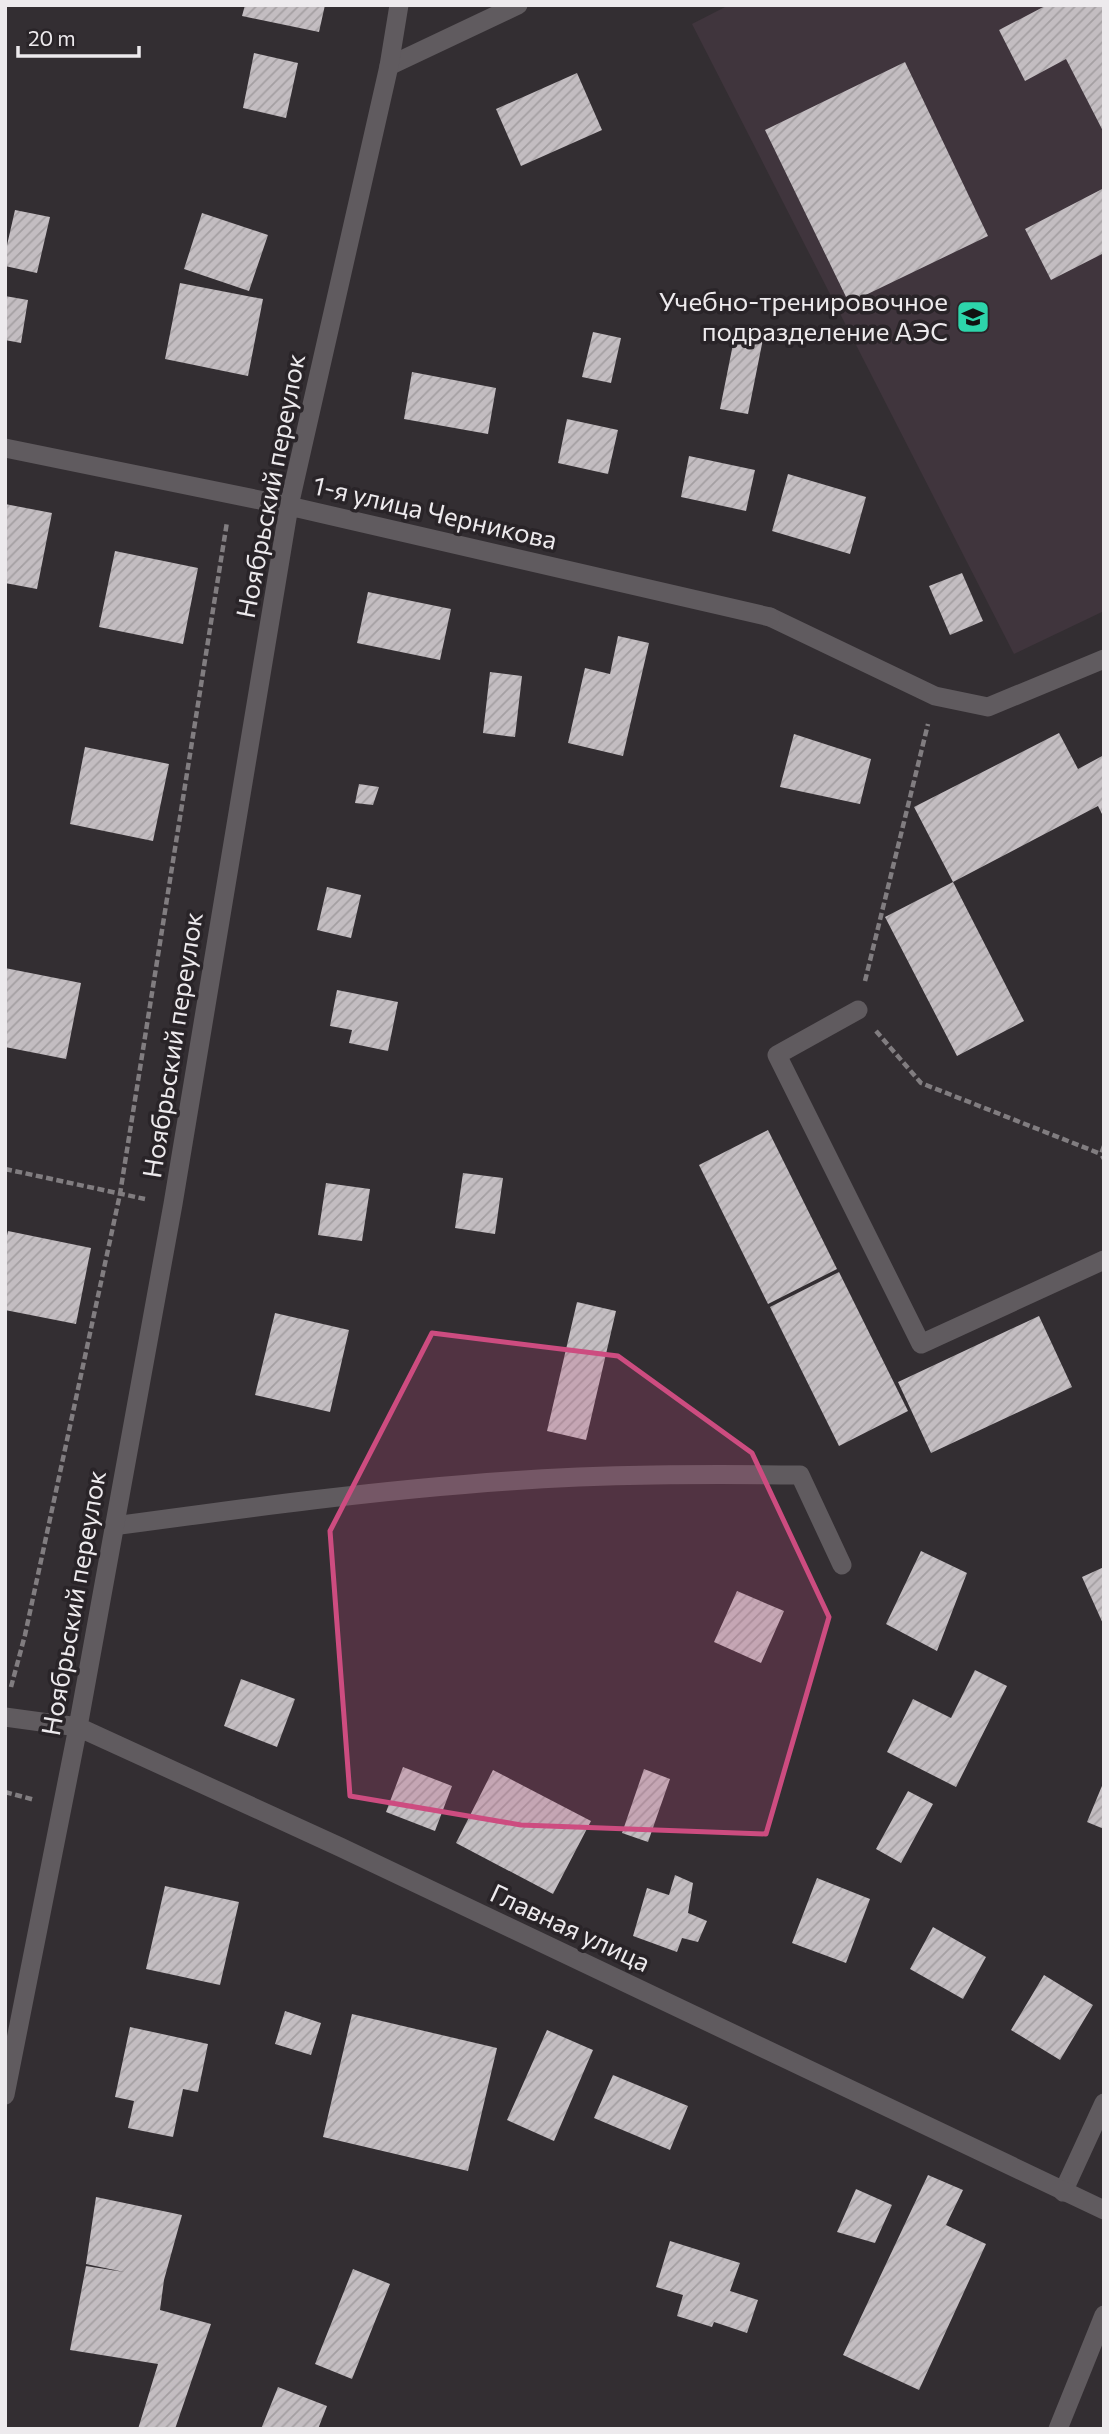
<svg xmlns="http://www.w3.org/2000/svg" width="1109" height="2434" viewBox="0 0 1109 2434" font-family="Commissioner,sans-serif">
<style>
.built{fill:#40353d}
.building{fill:url(#building-hatch)}
.lines{fill:none;stroke-linecap:round;stroke-linejoin:round}
.path{stroke:#817d80;stroke-width:4.5;stroke-dasharray:7 3.5;stroke-linecap:butt}
.service{stroke:#605b5f;stroke-width:19}
.minor{stroke:#605b5f;stroke-width:19}
.marked{fill:#cd4c80;fill-opacity:0.2;stroke:#cd4c80;stroke-width:5;stroke-linejoin:round}
.labels{text-anchor:middle;stroke-width:7;stroke-linejoin:round;paint-order:stroke}
.poi-label{font-size:26px;fill:#edeaed;stroke:#292428;text-anchor:end}
.street-label{font-size:26px;fill:#edeaed;stroke:#292428}
</style>
<defs>
<pattern id="building-hatch" width="6" height="6" patternUnits="userSpaceOnUse" patternTransform="scale(1.75)"><rect width="6" height="6" fill="#c3bdc1"/><path d="M-1 1l2-2M0 6l6-6M5 7l2-2" fill="none" stroke="#a49fa2"/></pattern>
</defs>
<rect width="100%" height="100%" fill="#332e32"/>
<path class="built" d="M729 5H1104V611L1014 654 692 24Z"/>
<path class="building" d="M245 5H325L319 32 242 16Z
M1047 5H1104V133L1066 59 1025 81 999 30Z
M254 53 298 63 286 118 243 108Z
M905 62 988 236 849 303 765 130Z
M577 73 602 130 521 166 496 109Z
M1104 188V253L1051 280 1025 229Z
M15 210 50 217 37 273 5 266V254Z
M202 213 268 235 249 291 184 269Z
M180 283 263 299 248 376 165 359Z
M5 296 28 300 21 343 5 340Z
M593 332 621 338 611 383 582 377Z
M735 334 763 339 748 414 720 409Z
M412 372 496 388 488 434 404 419Z
M567 419 618 430 608 474 558 463Z
M689 456 755 470 746 511 681 497Z
M788 474 866 497 850 554 772 531Z
M5 504 52 513 37 589 5 583Z
M115 551 198 568 183 644 99 627Z
M962 573 983 621 950 635 929 586Z
M368 592 451 609 440 660 357 643Z
M618 636 649 643 623 756 568 743 585 668 610 674Z
M490 672 522 676 515 737 483 733Z
M1059 733 1078 769 1104 755V818L1098 806 953 882 914 807Z
M794 734 871 759 860 804 780 787Z
M85 747 169 764 153 841 70 824Z
M359 784 379 787 373 805 355 803Z
M953 882 1024 1021 957 1056 885 917Z
M327 887 361 895 351 938 317 930Z
M5 968 81 983 66 1059 5 1047Z
M337 990 398 1002 388 1051 349 1043 352 1030 330 1026Z
M768 1130 837 1269 768 1304 699 1165Z
M463 1173 503 1178 495 1234 455 1228Z
M326 1183 370 1189 362 1241 318 1235Z
M8 1231 91 1248 76 1324 5 1310V1245Z
M839 1272 908 1411 839 1446 770 1307Z
M577 1302 616 1311 586 1440 547 1431Z
M275 1313 349 1330 330 1412 255 1395Z
M1039 1316 1072 1387 931 1453 898 1382Z
M921 1551 967 1573 937 1651 886 1624Z
M1104 1567V1626L1082 1577Z
M737 1591 784 1611 761 1663 714 1642Z
M975 1670 1007 1686 956 1787 887 1752 913 1699 951 1718Z
M241 1679 295 1699 277 1747 224 1726Z
M403 1767 452 1786 435 1831 386 1812Z
M644 1769 670 1779 648 1842 622 1833Z
M493 1770 591 1821 553 1894 456 1843Z
M1104 1781V1829L1087 1822Z
M908 1791 933 1804 901 1863 876 1849Z
M675 1875 693 1883 688 1913 707 1921 698 1942 682 1938 677 1952 633 1936 647 1888 669 1895Z
M817 1878 870 1899 846 1963 792 1943Z
M165 1886 239 1902 220 1985 146 1969Z
M933 1927 986 1957 963 1999 910 1969Z
M1044 1975 1093 2005 1060 2060 1011 2030Z
M285 2011 321 2023 311 2055 275 2044Z
M352 2014 497 2048 468 2171 323 2137Z
M130 2027 208 2044 198 2092 183 2089 173 2137 128 2128 134 2101 115 2097Z
M547 2030 593 2050 554 2141 507 2120Z
M613 2075 688 2106 670 2150 594 2118Z
M928 2175 963 2190 946 2225 986 2244 919 2390 843 2355Z
M856 2189 892 2205 875 2243 837 2232Z
M96 2197 182 2215 164 2280 160 2310 211 2324 175 2429H138L158 2364 70 2350 86 2266 124 2272 86 2264Z
M670 2241 740 2263 730 2291 758 2300 747 2333 714 2322 712 2327 677 2316 683 2295 656 2287Z
M353 2269 390 2284 352 2379 315 2364Z
M278 2387 327 2406 318 2429H261Z"/>
<g class="lines">
<path class="path" d="M865 981 928 724
M876 1031 921 1083 1101 1154
M1104 1146 1101 1154 1104 1159
M5 1169 145 1199
M11 1687 25 1635 120 1194 227 522
M5 1792 35 1800"/>
<path class="service" d="M389 66 518 5
M770 617 935 696 988 707 1104 659
M858 1010 777 1055 921 1344 1104 1260
M114 1526C246 1508 377 1490 509 1481 606 1474 703 1474 800 1475L842 1565
M1063 2192 1104 2103
M1058 2429 1104 2315"/>
<path class="minor" d="M5 448 289 506 770 617
M5 1717 78 1727 340 1847 1104 2210
M5 2095 78 1727 173 1204 289 506 389 66 399 5"/>
</g>
<path class="marked" d="M432 1333 618 1356 752 1453 829 1617 766 1834 521 1825 350 1796 330 1531Z"/>
<defs>
<symbol id="university-square" viewBox="-11 -11 22 22"><rect x="-9" y="-9" width="18" height="18" rx="4" fill="#2dd5ab" stroke="#292428"/><path d="M0-5L7-2L0 1L-7-2ZM-4 1L0 2.5L4 1V4Q0 6-4 4Z" fill="#111"/></symbol>
</defs>
<g fill-rule="evenodd">
<use href="#university-square" x="954" y="298" width="38" height="38"/>
</g>
<g class="labels">
<g class="poi-label">
<text x="948" y="311">Учебно-тренировочное<tspan x="948" dy="30">подразделение АЭС</tspan></text>
</g>
<g class="street-label">
<text transform="translate(271 486) rotate(-79)" y="9">Ноябрьский переулок</text>
<text transform="translate(435 513) rotate(13)" y="9">1-я улица Черникова</text>
<text transform="translate(173 1045) rotate(-81)" y="9">Ноябрьский переулок</text>
<text transform="translate(74 1603) rotate(-80)" y="9">Ноябрьский переулок</text>
<text transform="translate(570 1928) rotate(25)" y="9">Главная улица</text>
</g>
</g>
<rect width="1109" height="2434" fill="none" stroke="#edeaed" stroke-width="14"/>
<path d="M18 46v10h121v-10" fill="none" stroke="#edeaed" stroke-width="3.5"/>
<text x="28" y="46" font-size="21" fill="#edeaed" stroke="#292428" stroke-width="5" paint-order="stroke">20 m</text>
</svg>
